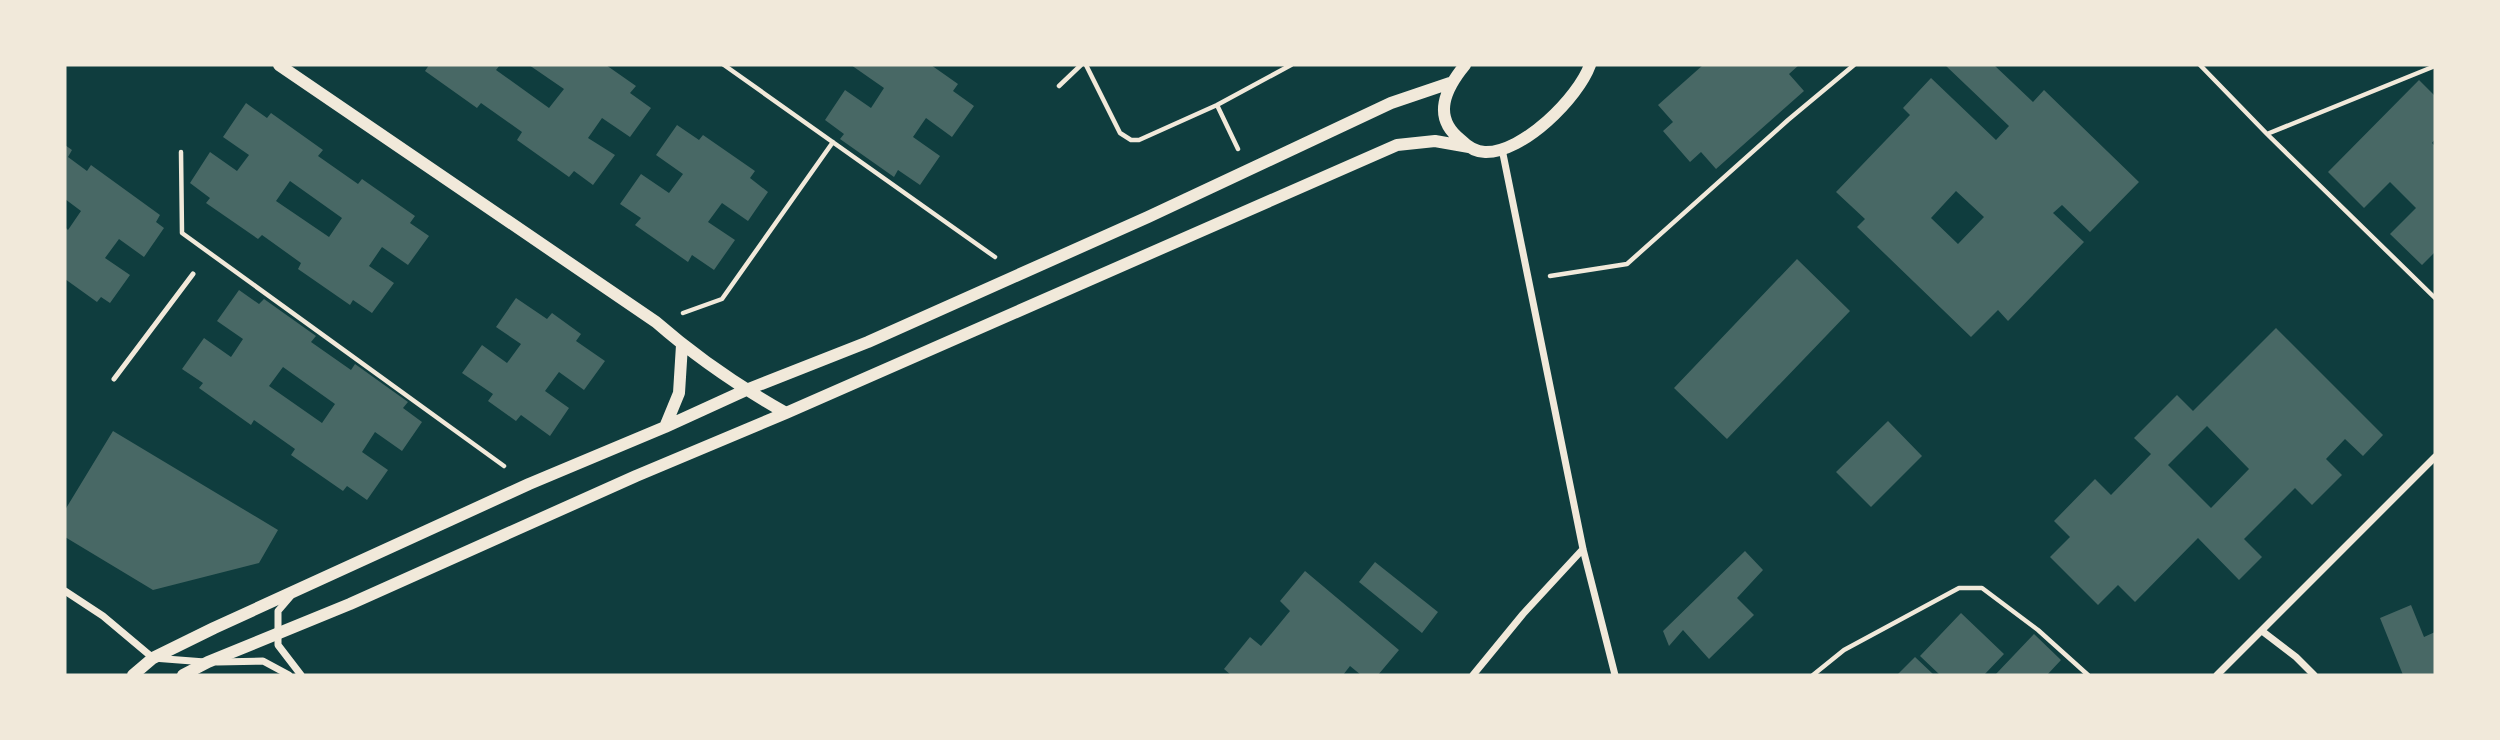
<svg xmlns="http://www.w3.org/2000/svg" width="2500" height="740" viewBox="0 0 2500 740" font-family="'Noto Sans',sans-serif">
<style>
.building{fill:#486865;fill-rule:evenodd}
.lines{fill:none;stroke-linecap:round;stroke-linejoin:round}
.path{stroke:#f1e9da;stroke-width:4.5}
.service{stroke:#f1e9da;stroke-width:5}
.minor{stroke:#f1e9da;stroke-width:7}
.tertiary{stroke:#f1e9da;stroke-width:12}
</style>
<rect width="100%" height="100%" fill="#0f3d3e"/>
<path class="building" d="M429 65H500L496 70 549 108 564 89 529 65H606L636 86 630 93 651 108 630 137 602 118 588 138 615 155 593 185 574 171 569 177 517 140 522 132 481 103 477 108 425 71Z
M851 65H931L958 84 953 91 974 106 952 137 926 118 913 137 940 156 920 185 898 170 894 177 840 139 844 134 825 120 845 90 871 108 884 88Z
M1703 65H1799L1789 74 1804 91 1716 169 1701 152 1690 162 1663 131 1673 122 1658 105Z
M1945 65H1994L2033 102 2044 90 2139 182 2090 232 2062 205 2053 213 2084 242 2008 321 1998 310 1971 337 1857 227 1865 219 1836 192 1910 115 1903 108 1931 78 1996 140 2009 126ZM1956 191 1984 217 1958 244 1931 218Z
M2419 80 2435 96V139L2432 143 2435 146V252L2422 265 2390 234 2416 208 2390 182 2364 208 2328 172Z
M246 103 267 118 271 113 323 150 318 156 358 184 362 179 415 216 410 223 429 236 408 265 382 247 369 266 394 283 372 313 353 300 350 305 298 269 301 263 262 235 258 239 206 203 210 198 190 183 210 152 237 171 249 155 223 137ZM290 181 342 218 329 237 276 201Z
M677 125 699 140 703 135 755 171 750 178 768 192 748 221 722 203 708 222 735 240 714 270 692 255 688 262 635 225 641 218 620 204 641 174 669 193 683 174 656 155Z
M65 145 72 150 68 157 87 171 91 165 160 215 156 222 164 228 144 257 119 239 105 258 130 275 110 303 101 297 97 302 65 279V227L68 230 81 211 65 199Z
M1797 259 1850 311 1727 439 1674 388Z
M239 290 259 304 264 299 316 336 311 342 351 370 355 364 408 402 403 408 422 422 402 451 375 432 362 452 388 470 367 500 347 486 343 491 291 455 295 449 254 420 251 425 199 388 203 383 182 369 204 338 231 357 243 339 217 321ZM283 367 335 404 322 423 269 386Z
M516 298 547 319 552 313 581 334 576 341 605 361 584 390 559 372 545 391 569 408 550 436 521 415 516 421 488 401 493 394 462 373 482 345 507 363 521 344 496 327Z
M2276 328 2383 435 2363 456 2345 439 2326 459 2342 475 2312 505 2295 488 2244 539 2262 557 2239 580 2198 538 2135 602 2118 585 2098 605 2050 557 2070 537 2054 521 2095 479 2111 495 2151 454 2134 438 2177 395 2193 411ZM2207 426 2249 469 2211 508 2168 465Z
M1888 421 1922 456 1871 507 1836 472Z
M113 431 278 530 259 563 153 590 65 537V510Z
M1745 551 1763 570 1737 598 1754 615 1709 659 1683 630 1669 646 1663 631Z
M1375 562 1438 612 1422 633 1359 582Z
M1305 571 1399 650 1378 675H1361L1350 666 1343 675H1231L1224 669 1250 637 1261 646 1290 611 1280 601Z
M2411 605 2424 637 2435 632V675H2403L2380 618Z
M1961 613 2004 654 1984 675H1940L1920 656Z
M2034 634 2061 660 2047 675H1995Z
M1915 657 1934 675H1897Z"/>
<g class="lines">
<path class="path" d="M724 65 995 257
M1086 65 1120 133 1131 140H1139L1217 105 1291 65
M2200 65 2267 134 2435 66
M1059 86 1081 65
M1217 105 1238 149
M2267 134 2435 298
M181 152 182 233 504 466
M1550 276 1627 264 1788 120 1854 65
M683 313 722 299 833 142
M1813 675 1844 650 1959 588H1982L2038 630 2088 675"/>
<path class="service" d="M114 379 193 274"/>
<path class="minor" d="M1502 149 1583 549 1615 675
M65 591 103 616 153 658 205 662
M290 597 278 611V645L301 675
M2262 631 2296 657 2314 675
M217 662 263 661 289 675
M1473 675 1523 614 1583 549
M2217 675 2435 457"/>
<path class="tertiary" d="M279 65 656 322C696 357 740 387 786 413
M1465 65C1446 88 1431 117 1461 140 1467 146 1476 152 1485 152 1523 153 1578 98 1590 65
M665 427 679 393 682 345
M133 675 153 658 214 628 529 484 665 427 746 390 868 342 1148 217 1391 103 1450 83
M183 675 208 662 350 604 636 476 786 413 1397 145 1435 141 1469 147"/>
</g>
<rect width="2500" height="740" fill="none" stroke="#f1e9da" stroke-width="133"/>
</svg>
